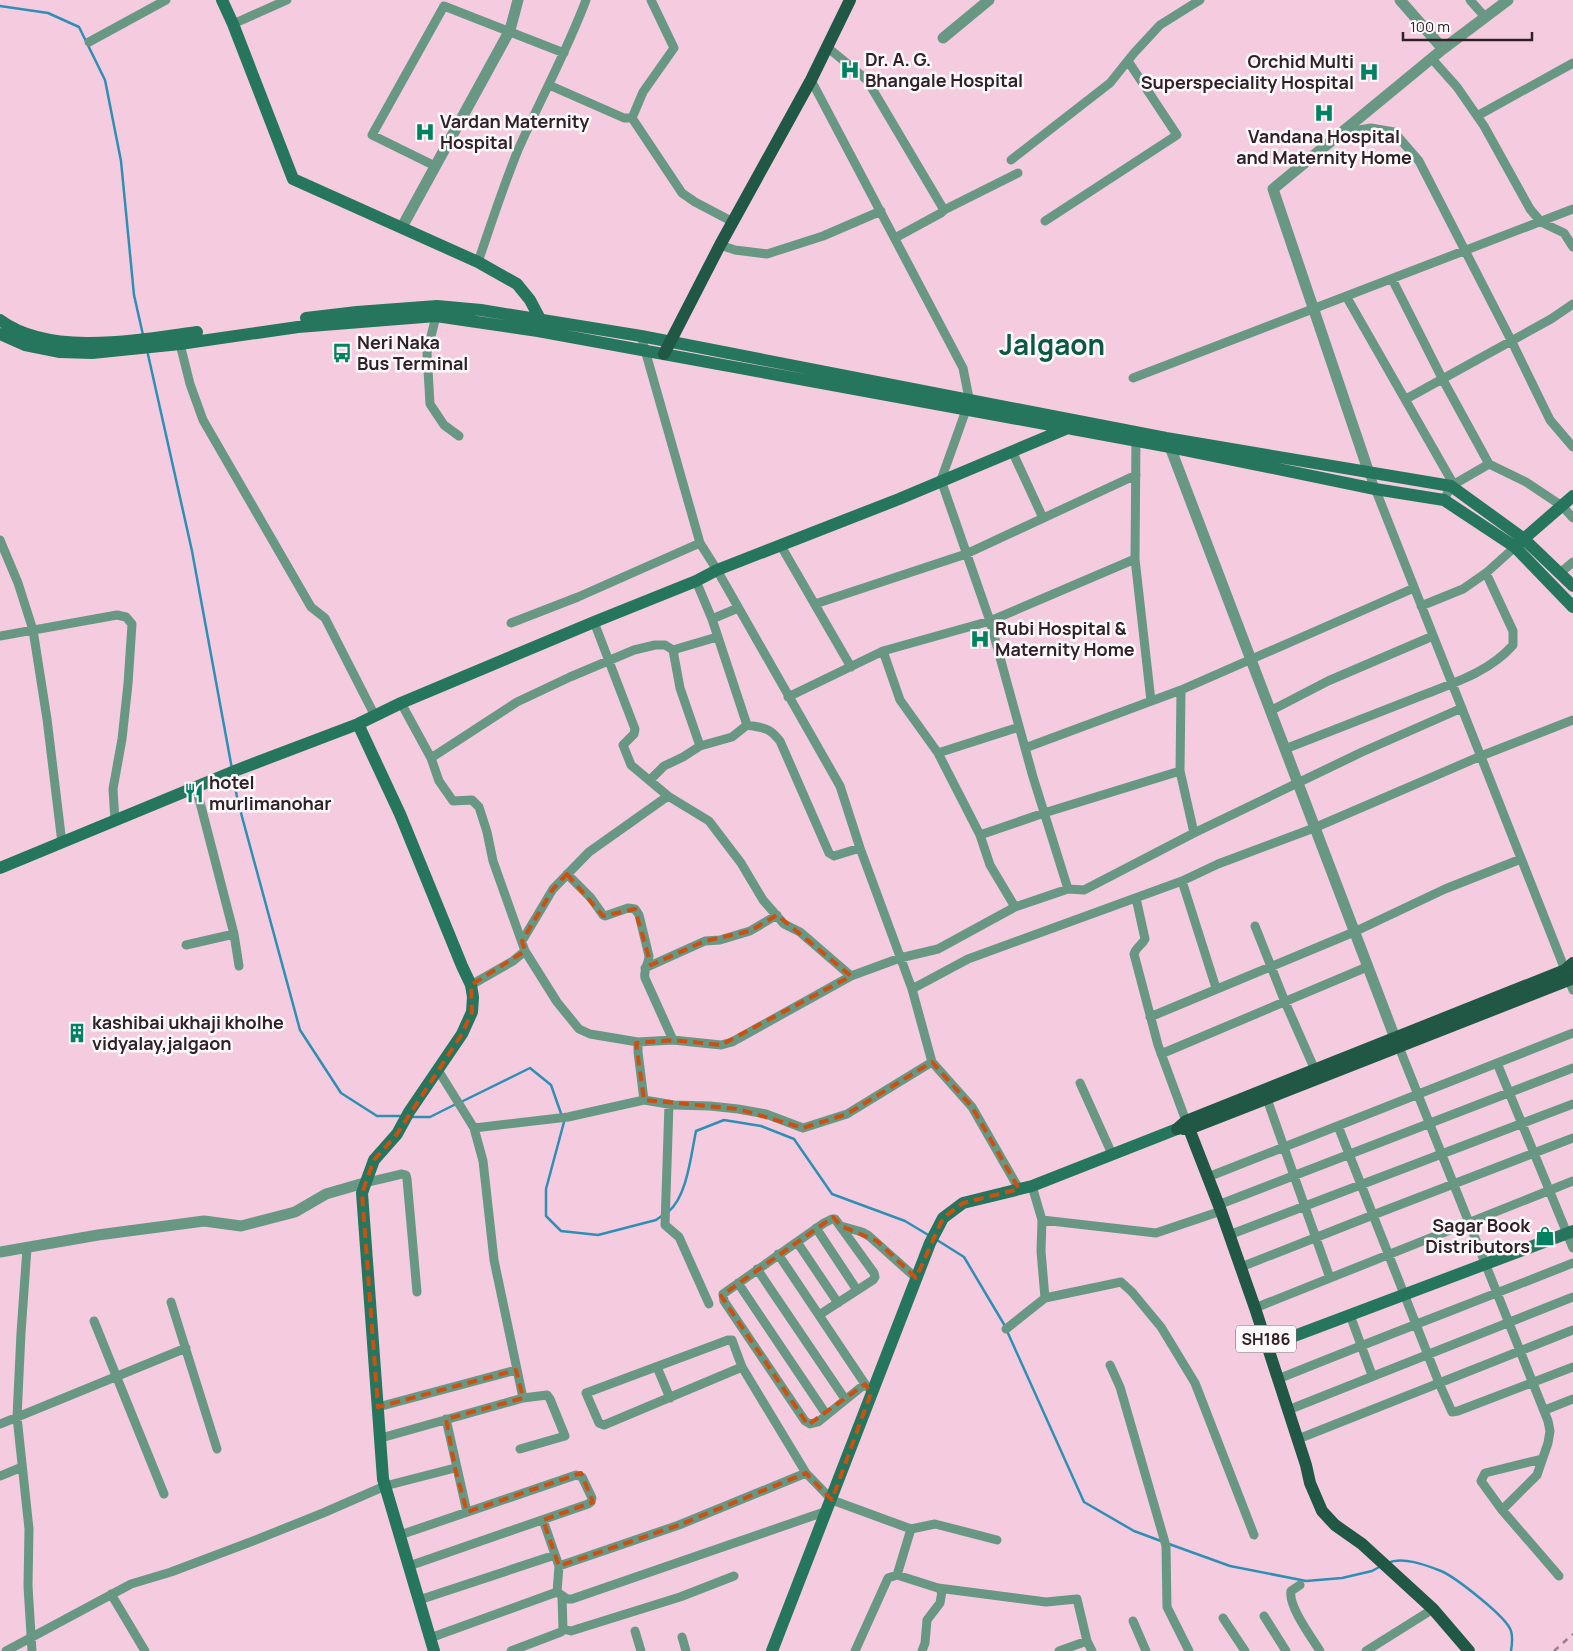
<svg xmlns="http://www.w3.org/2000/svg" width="1573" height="1651" viewBox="0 0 1573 1651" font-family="Manrope,sans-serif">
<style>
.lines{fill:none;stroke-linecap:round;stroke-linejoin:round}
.stream{stroke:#2e8fb4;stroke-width:2.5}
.minor{stroke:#689784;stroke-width:9}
.tertiary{stroke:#689784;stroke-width:11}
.secondary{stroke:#25765c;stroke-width:12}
.primary{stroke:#205745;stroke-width:12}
.rail{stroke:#9c7e8c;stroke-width:2.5;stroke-dasharray:6 6;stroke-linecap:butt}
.marked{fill:none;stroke:#cc5110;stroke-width:4;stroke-dasharray:10 6;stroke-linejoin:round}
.labels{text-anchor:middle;stroke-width:5;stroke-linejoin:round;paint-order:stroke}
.shield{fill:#fdf9fb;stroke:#6e6267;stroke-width:1}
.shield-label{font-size:16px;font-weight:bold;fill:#302128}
.poi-label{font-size:18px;font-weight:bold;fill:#302128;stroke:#fdf9fb;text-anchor:start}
.town-label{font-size:28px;font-weight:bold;fill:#0a5943;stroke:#fdf9fb}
</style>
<rect width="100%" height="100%" fill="#f5ccdf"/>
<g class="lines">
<path class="stream" d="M0 6 48 13 79 27 105 80 121 161 134 295 143 335
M147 350 192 551 232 769
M233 777 238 802 300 1030 341 1093 377 1116H401
M461 1102 530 1068 551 1085 564 1122 546 1189V1216L561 1231 598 1235 656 1220 663 1215
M412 1117H430L456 1104
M668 1212C687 1197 691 1155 696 1131L724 1120 761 1126 794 1139 832 1194 905 1221 930 1236
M937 1240 964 1257 1005 1326
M1007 1331 1084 1502 1134 1531 1161 1541
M1169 1544 1230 1566 1306 1581 1342 1578 1372 1571 1381 1566
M1388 1563C1402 1556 1426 1565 1441 1571 1455 1577 1507 1617 1511 1631 1513 1637 1512 1645 1511 1651"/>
<path class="minor" d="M1470 0 1485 17
M233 24 287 0
M89 42 166 0
M827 47 867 80 944 210
M1432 59 1457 87 1484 126 1530 209 1541 222 1564 233 1573 247
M811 80 963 368 969 398
M549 85 624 118H632L682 193 695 202 733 222
M1477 116 1573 63
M632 118 643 92 674 48 651 0
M1342 133 1371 128 1394 132 1419 161 1511 340 1550 420 1573 447
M1011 160 1110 83 1134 53 1160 25 1200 0
M435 166 372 135 444 6 564 53
M1045 221 1177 135 1128 61
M895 238 941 213 944 210 1018 173
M720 245 735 250 767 254 823 236 881 211
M478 262C491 224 503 187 518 150 540 100 567 51 586 0
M1392 279 1443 380 1489 464 1526 482 1562 506 1573 518
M1346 296 1454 485
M436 316 427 353 430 404 444 425 459 436
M641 336 700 543 717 570 840 786 860 848 912 989 932 1062 972 1107 1019 1189
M180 344 190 384 203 420 311 607 325 618 375 716
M1133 378 1573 209
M1406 399 1551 319 1573 304
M966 410 941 480 990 621 1033 777 1068 889
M1012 451 1043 518
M1369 473 1573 990
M1444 500 1451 486 1489 464
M0 540 18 583 33 630 47 719 62 843
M781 546 851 667
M1135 559 1151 701
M1560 573 1573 562
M696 581 712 619 747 725C764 728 769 727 780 741L829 853 834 856 860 848
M815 604 966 554 1136 475
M1421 606 1463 589 1486 573 1515 547
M712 619 738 608
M594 622 635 729 634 734 623 745 631 765 668 796 709 821 741 863 763 900 784 924 800 932 851 976
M511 623 578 597 700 543
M0 636 117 615 126 617 132 624 128 684 122 739 113 789 115 821
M673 650 680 688 700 746
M883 651 900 700 938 753 980 835 990 865 1015 907
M1181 690 1180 771 1194 833
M788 697 883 651 990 621 1135 559 1136 435
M401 703 431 758 439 781 453 801 472 800 479 807 487 832 493 861 525 951 557 1002 579 1029 590 1034 638 1042 673 1040 721 1045 732 1042 851 976 900 958 938 949 1015 907 1068 889 1084 890 1194 833 1362 752 1462 708
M1270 711 1328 681 1433 636
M1025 748 1181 690 1414 588
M1285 749C1327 733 1370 716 1413 699 1447 685 1488 674 1513 645V631L1486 573
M938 753 1019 727
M431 758 517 702 570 677 634 650 655 645H665L673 650 717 637
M650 780 664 766 683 757 700 746 732 737 747 725
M196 787 234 934 239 966
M980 835 1044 813 1180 771
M567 874 591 898 603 915 605 916 628 908 635 909 639 915 649 956C649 964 643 969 645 978L673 1040
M1182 881 1216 988
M1136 898 1145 939C1142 945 1136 947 1134 954L1158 1045 1186 1121
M1255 926 1285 1002 1315 1070
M522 941 553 889 589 852 668 796
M186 945 234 934
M645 968 705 941 720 940 750 931 777 915
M471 985 513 961 525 951
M912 989 968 959 1182 881 1218 864 1314 828 1481 756 1573 720
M1150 1017 1354 932 1445 889 1521 859
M638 1042V1052L644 1100 674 1105 710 1106 738 1109 766 1114 803 1128 847 1114 932 1062
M1399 1047 1548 1421 1550 1431 1548 1443 1537 1475 1502 1510
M1161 1054 1367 967
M1497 1063 1573 1248
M438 1070 474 1128 483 1161 494 1260 523 1398
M1080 1083 1112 1154
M1267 1099 1330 1278
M669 1104 665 1225 679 1237 709 1304
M1338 1126 1439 1383 1452 1412 1458 1411 1573 1367
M474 1128 568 1117 644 1100
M1208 1177 1573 1033
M364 1183 402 1174 406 1175 407 1179 417 1292
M1032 1186 1042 1220 1041 1251 1045 1298
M1218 1205 1573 1068
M1042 1220 1156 1233 1221 1211
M841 1226 862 1232 869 1236 916 1278
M816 1228 857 1290
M1229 1235 1573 1104
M797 1242 838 1303
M27 1248 21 1333 17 1417 29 1529 28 1586 32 1651
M778 1254 867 1387
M1241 1267 1373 1215 1573 1138
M757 1269 845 1399
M738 1283 826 1414
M171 1302 217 1449
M1255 1308 1573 1181
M819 1315 873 1280 875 1277 874 1273 835 1219H832L824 1223 723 1294 724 1301 805 1421 810 1424 818 1422 865 1384
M1350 1315 1372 1375
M94 1321 164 1494
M1006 1329 1045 1298 1121 1282 1132 1292 1161 1327 1195 1383 1254 1535
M1110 1365 1120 1387 1166 1546 1167 1607 1189 1651
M657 1367 670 1398
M742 1367 604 1425 599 1423 586 1393 728 1340H732L742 1367 806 1473 832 1500 911 1529
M1278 1379C1376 1339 1475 1302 1573 1263
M378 1407 516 1370
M1288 1410 1573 1297
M1545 1410 1573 1399
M446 1419 467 1512
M0 1424 186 1348
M381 1438 523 1398 547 1395 550 1399 565 1436 520 1449
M1298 1439 1573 1330
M1542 1459 1485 1473 1481 1481 1502 1510 1559 1576
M0 1476 22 1467
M400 1535 576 1475 582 1477 592 1498 591 1502 588 1504 409 1566
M559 1566 679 1525 806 1473
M897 1575 911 1529 935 1524 997 1540
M1300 1585 1291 1591C1288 1606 1312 1638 1320 1651
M557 1592 567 1599H572L827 1511
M111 1594 145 1651
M419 1600 555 1555
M1264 1616 1286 1651
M1223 1618 1245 1651
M1133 1621 1146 1651
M563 1629 571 1631 680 1597 734 1576
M635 1631 641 1651
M682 1637 686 1651
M430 1638 557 1592 559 1566 543 1520
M6 1651 131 1584 171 1572 253 1541 323 1513 385 1486 455 1468
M511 1651 561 1632 563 1629 562 1597
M855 1651 888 1578 897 1575 938 1588 1046 1602 1077 1599 1087 1641 1092 1651
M922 1651 925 1643 927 1620 940 1603 942 1591 938 1588
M1059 1651 1087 1641
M1366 1651 1433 1609"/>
<path class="tertiary" d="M1400 0 1443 49
M943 38 989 0
M402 227 510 30 518 0
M1167 439 1398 1046
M1369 473 1273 189 1443 49 1508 0
M0 1252 98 1235 204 1221 241 1226 295 1212 326 1194 364 1183"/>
<path class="secondary" d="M222 0 233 24 293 179 478 262 517 284 530 300 540 319 539 324
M306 318 357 312 437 306 481 310 641 336 1166 438 1451 486 1524 539 1573 586
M0 320C50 357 139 340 197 332
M0 334 25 345 60 352 92 353 180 344 298 327 436 316 538 331 1170 447 1375 489 1444 500 1515 547 1573 607
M1519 543 1573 496
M358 724 400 814 462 966 471 985 473 997 472 1012 462 1034 409 1112 397 1134 374 1160 362 1193 383 1479 434 1651
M0 868 237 770 358 724 401 703 594 622 696 581 717 570 899 499 1068 428
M1268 1346 1573 1231
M772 1651 930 1243 943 1218 963 1203 1032 1186 1177 1129"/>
<path class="primary" d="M664 354 720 245 811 80 850 0
M1186 1121 1221 1211 1255 1308 1306 1465 1310 1483 1322 1511 1335 1525 1362 1544 1433 1609 1469 1651
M1177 1129 1186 1121 1565 970 1573 963
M1183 1129H1189L1569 980 1573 976"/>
<path class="rail" d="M1554 1651 1573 1634"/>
</g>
<path class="marked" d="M567 874 603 916 635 909 651 965 705 941 750 931 777 915 851 976 721 1045 673 1040 636 1043 644 1100 738 1109 803 1128 847 1114 932 1062 972 1107 1019 1189 963 1203 943 1218 916 1278 877 1241 841 1226 833 1217 721 1296 808 1425 865 1384 871 1393 832 1500 806 1473 679 1525 559 1566 543 1520 593 1502 581 1473 467 1512 455 1468 446 1419 523 1398 516 1370 378 1407 362 1193 374 1160 397 1134 462 1034 472 1012 471 985 525 951 522 941 553 889Z"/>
<defs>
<symbol id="hospital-bare" viewBox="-9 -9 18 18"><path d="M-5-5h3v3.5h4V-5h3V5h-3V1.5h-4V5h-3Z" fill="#008161" stroke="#fdf9fb" stroke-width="2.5" paint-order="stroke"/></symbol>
<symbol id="bus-bare" viewBox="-9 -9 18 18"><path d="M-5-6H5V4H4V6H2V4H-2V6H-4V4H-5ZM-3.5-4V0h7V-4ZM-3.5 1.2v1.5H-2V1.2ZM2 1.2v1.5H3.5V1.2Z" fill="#008161" stroke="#fdf9fb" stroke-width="2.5" paint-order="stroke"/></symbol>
<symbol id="restaurant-bare" viewBox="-9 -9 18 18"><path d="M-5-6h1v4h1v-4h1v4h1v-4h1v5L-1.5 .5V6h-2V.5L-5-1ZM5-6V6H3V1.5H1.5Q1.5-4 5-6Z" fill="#008161" stroke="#fdf9fb" stroke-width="2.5" paint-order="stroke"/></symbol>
<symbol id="building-bare" viewBox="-9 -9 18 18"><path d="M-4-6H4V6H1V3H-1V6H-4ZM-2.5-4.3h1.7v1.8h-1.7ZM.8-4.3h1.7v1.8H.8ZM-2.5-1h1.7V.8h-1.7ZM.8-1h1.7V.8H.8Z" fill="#008161" stroke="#fdf9fb" stroke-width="2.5" paint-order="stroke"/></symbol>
<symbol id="shop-bare" viewBox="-9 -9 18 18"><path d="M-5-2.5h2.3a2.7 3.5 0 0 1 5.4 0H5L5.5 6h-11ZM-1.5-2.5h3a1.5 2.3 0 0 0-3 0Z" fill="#008161" stroke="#fdf9fb" stroke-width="2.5" paint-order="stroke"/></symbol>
</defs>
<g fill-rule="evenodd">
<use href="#hospital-bare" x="836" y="56" width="28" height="28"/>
<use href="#hospital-bare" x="1355" y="58" width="28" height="28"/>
<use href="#hospital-bare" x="1310" y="99" width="28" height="28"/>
<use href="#hospital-bare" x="411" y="118" width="28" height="28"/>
<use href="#bus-bare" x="328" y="339" width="28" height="28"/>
<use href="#hospital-bare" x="966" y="625" width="28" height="28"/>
<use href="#restaurant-bare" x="180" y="779" width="28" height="28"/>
<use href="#building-bare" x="63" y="1019" width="28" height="28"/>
<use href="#shop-bare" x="1531" y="1222" width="28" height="28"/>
</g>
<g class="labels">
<rect class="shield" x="1236" y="1325.5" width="60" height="27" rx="4"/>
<g class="shield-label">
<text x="1266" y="1345">SH186</text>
</g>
<g class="poi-label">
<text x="865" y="66">Dr. A. G.<tspan x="865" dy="21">Bhangale Hospital</tspan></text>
<text x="1354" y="68" text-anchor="end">Orchid Multi<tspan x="1354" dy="21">Superspeciality Hospital</tspan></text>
<text x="440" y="128">Vardan Maternity<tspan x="440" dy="21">Hospital</tspan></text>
<text x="1324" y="143" text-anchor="middle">Vandana Hospital<tspan x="1324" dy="21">and Maternity Home</tspan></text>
<text x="357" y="349">Neri Naka<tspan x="357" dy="21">Bus Terminal</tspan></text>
<text x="995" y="635">Rubi Hospital &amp;<tspan x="995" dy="21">Maternity Home</tspan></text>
<text x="209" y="789">hotel<tspan x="209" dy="21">murlimanohar</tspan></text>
<text x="92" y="1029">kashibai ukhaji kholhe<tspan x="92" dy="21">vidyalay,jalgaon</tspan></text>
<text x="1530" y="1232" text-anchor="end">Sagar Book<tspan x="1530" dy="21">Distributors</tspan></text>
</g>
<g class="town-label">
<text x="1052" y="355">Jalgaon</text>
</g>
</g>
<path d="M1403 32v8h129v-8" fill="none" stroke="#302128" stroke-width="2.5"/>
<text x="1410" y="32" font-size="15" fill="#302128" stroke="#fdf9fb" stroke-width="4" paint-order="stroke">100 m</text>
</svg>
